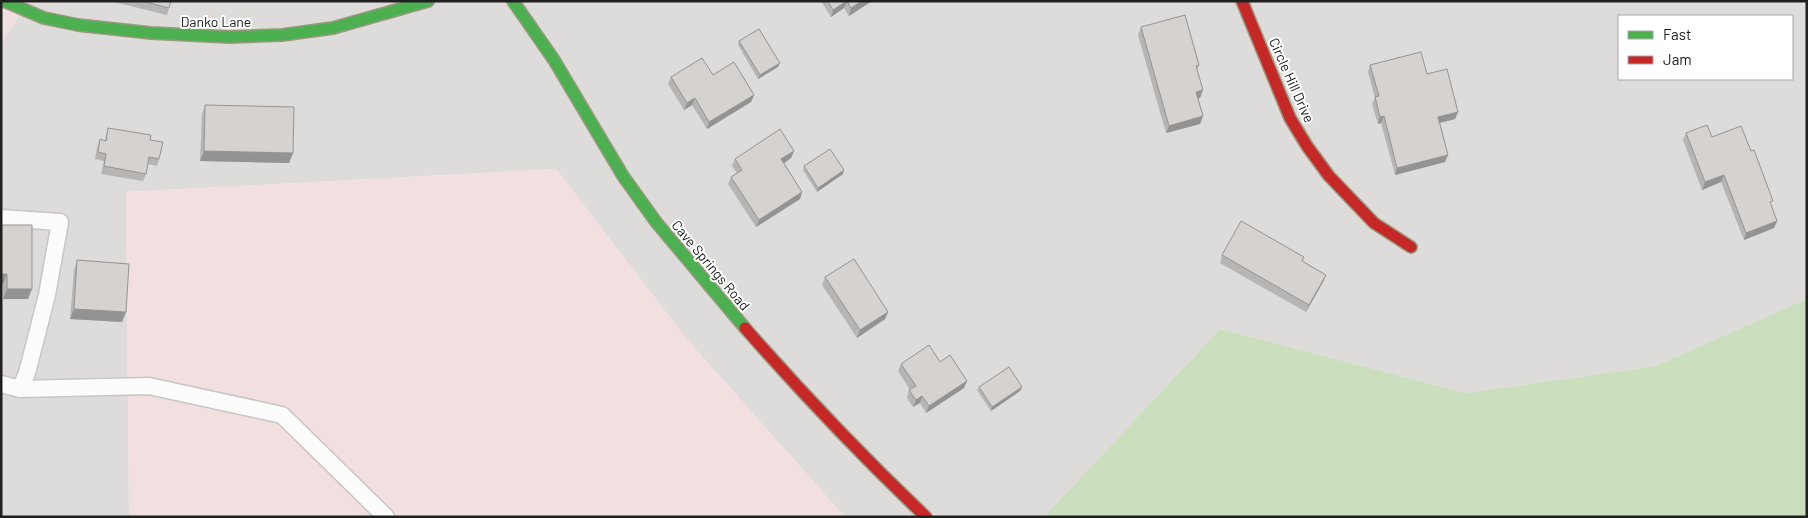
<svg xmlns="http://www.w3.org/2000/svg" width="1808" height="518" viewBox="0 0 1808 518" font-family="Barlow,sans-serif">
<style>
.residential{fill:#dedcda;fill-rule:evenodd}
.commercial{fill:#f1e0df}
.forest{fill:#cbdebe}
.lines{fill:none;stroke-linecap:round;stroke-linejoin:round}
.lane-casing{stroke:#c7c6c5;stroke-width:19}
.fast-casing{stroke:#999a7f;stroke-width:14}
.jam-casing{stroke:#999a7f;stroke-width:14}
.lane{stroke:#fdfcfc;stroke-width:16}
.fast{stroke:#4caf50;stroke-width:11}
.jam{stroke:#c62828;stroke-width:11}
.wall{fill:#b7b5b3}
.shaded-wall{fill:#959392}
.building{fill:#d5d2d0;stroke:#959392}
.labels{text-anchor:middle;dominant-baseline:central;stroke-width:4;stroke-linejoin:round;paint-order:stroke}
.street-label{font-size:14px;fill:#202020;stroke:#fff}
</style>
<rect width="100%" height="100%" fill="#efece9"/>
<path class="residential" d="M 29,1 L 1807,1 L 1807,299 L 1656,366 L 1465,393 L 1220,329 L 1044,517 L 845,517 L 685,337 L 556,169 L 126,192 L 129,517 L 1,517 L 1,43 ZM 1619,16 L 1792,16 L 1792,79 L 1619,79 Z"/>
<path class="commercial" d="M 1,1 L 29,1 L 1,43 Z
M 556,169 L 685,337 L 845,517 L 129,517 L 126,192 Z"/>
<path class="forest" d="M 1807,299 L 1807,517 L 1044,517 L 1220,329 L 1465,393 L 1656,366 Z"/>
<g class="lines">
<g class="lane-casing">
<path id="lane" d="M 1,218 L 60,222 L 47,295 L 27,373 L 20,389
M 1,384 L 20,389 L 149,386 L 282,415 L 386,517"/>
</g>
<g class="fast-casing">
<path id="fast" d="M 4,1 L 44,18 L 78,25 L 151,33 L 229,37 L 282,35 L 333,28 L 428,1
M 513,1 L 554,60 L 623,176 L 656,222 L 745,328"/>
</g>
<g class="jam-casing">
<path id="jam" d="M 1242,1 L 1290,118 L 1307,146 L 1329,176 L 1374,223 L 1411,247
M 745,328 C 803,394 863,457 926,517"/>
</g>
<use href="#lane" class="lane"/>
<use href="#fast" class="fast"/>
<use href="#jam" class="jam"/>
</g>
<path class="wall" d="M 114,1 L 171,1 L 167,15 L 114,2 Z
M 821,1 L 872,1 L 849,16 L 844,8 L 831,17 Z
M 1141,27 L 1199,65 L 1197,71 L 1203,90 L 1200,98 L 1198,98 L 1203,116 L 1200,124 L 1166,133 L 1138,35 Z
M 739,41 L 778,67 L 758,79 L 738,45 Z
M 1370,65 L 1427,74 L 1458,112 L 1455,119 L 1440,123 L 1448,155 L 1445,162 L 1395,175 L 1381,123 L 1378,124 L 1372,104 L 1375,98 L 1368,72 Z
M 713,75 L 754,95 L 751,102 L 707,129 L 692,105 L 684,110 L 668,84 L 671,77 Z
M 205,105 L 293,153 L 289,163 L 200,161 L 202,114 Z
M 108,128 L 150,140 L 159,159 L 157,166 L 147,164 L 146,174 L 143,181 L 101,174 L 104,161 L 95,159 L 97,147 L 100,139 L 105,140 Z
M 1686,133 L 1712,137 L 1771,206 L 1777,221 L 1774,228 L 1744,240 L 1721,182 L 1702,190 L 1683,140 Z
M 794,151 L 791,158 L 784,163 L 802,192 L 800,199 L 756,227 L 728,184 L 731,177 L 737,173 L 732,166 L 735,159 Z
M 804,166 L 843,174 L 817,192 L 803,170 Z
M 1,225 L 28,299 L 3,299 L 3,284 L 1,284 Z
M 1222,255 L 1304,257 L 1302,261 L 1326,275 L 1323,282 L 1306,312 L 1220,263 Z
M 77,260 L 122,322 L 70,319 L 74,270 Z
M 825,277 L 888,312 L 885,319 L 857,338 L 822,285 Z
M 940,362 L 964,388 L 926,413 L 920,403 L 913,407 L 907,398 L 909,390 L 910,390 L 898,371 L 901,364 Z
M 979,387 L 1022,387 L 1020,391 L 991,411 L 977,390 Z"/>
<path class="shaded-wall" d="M 847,1 L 844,8 L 831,17 L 833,10 Z
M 862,1 L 872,1 L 849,16 L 851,8 Z
M 780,63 L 778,67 L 758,79 L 760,75 Z
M 1203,90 L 1200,98 L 1193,100 L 1196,92 Z
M 754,95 L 751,102 L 707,129 L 709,122 Z
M 695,98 L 692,105 L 684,110 L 687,103 Z
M 1458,112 L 1455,119 L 1435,124 L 1438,117 Z
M 1203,116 L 1200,124 L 1166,133 L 1169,126 Z
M 1384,116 L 1381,123 L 1378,124 L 1380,117 Z
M 204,151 L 293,153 L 289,163 L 200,161 Z
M 794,151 L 791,158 L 779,167 L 781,159 Z
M 1448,155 L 1445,162 L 1395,175 L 1397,168 Z
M 844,170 L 843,174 L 817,192 L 818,188 Z
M 1724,175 L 1721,182 L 1702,190 L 1705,182 Z
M 802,192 L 800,199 L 756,227 L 759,220 Z
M 1777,221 L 1774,228 L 1744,240 L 1746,233 Z
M 1,274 L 7,274 L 3,284 L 1,284 Z
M 1326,275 L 1323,282 L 1306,312 L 1309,305 Z
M 7,289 L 32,289 L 28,299 L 3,299 Z
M 74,309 L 126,312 L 122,322 L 70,319 Z
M 888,312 L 885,319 L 857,338 L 860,330 Z
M 967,381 L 964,388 L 926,413 L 929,406 Z
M 1022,387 L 1020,391 L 991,411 L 992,407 Z
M 922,396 L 920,403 L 913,407 L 916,400 Z"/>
<path class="building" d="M 142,1 L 171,1 L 169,8 Z
M 828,1 L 847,1 L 833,10 Z
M 847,1 L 862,1 L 851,8 Z
M 1185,15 L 1199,65 L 1196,66 L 1203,90 L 1196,92 L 1203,116 L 1169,126 L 1141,27 Z
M 759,29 L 780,63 L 760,75 L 739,41 Z
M 1421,52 L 1427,74 L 1447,69 L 1458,112 L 1438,117 L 1448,155 L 1397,168 L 1384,116 L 1380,117 L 1375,97 L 1379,96 L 1370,65 Z
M 702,58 L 713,75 L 734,62 L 754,95 L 709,122 L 695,98 L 687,103 L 671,77 Z
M 205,105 L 294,107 L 293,153 L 204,151 Z
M 1707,125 L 1712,137 L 1741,126 L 1751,151 L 1754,150 L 1773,201 L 1770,202 L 1777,221 L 1746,233 L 1724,175 L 1705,182 L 1686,133 Z
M 108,128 L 151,135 L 150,140 L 163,142 L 159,159 L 149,157 L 146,174 L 104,166 L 106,154 L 98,152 L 100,139 L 106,141 Z
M 780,129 L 794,151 L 781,159 L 802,192 L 759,220 L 731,177 L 742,170 L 735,159 Z
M 830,149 L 844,170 L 818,188 L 804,166 Z
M 1241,221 L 1304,257 L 1302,261 L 1326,275 L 1309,305 L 1222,255 Z
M 1,225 L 32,225 L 32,289 L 7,289 L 7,274 L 1,274 Z
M 854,259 L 888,312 L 860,330 L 825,277 Z
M 77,260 L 129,264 L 126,312 L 74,309 Z
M 929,345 L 940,362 L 950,355 L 967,381 L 929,406 L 922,396 L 916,400 L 909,390 L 916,386 L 901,364 Z
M 1009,367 L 1022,387 L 992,407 L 979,387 Z"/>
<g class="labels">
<g class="street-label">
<text x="216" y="21">Danko Lane</text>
<text transform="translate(1292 80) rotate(66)">Circle Hill Drive</text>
<text transform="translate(711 265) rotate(50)">Cave Springs Road</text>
</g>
</g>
<rect width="1808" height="518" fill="none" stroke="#202020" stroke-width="5"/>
<rect x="1618" y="15" width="175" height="65" fill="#ffffff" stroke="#a6a6a6"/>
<rect x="1628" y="31" width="25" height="8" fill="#4caf50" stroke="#a6a6a6"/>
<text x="1663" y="40" font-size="15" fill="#202020">Fast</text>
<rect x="1628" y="56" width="25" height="8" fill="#c62828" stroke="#a6a6a6"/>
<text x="1663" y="65" font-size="15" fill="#202020">Jam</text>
</svg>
